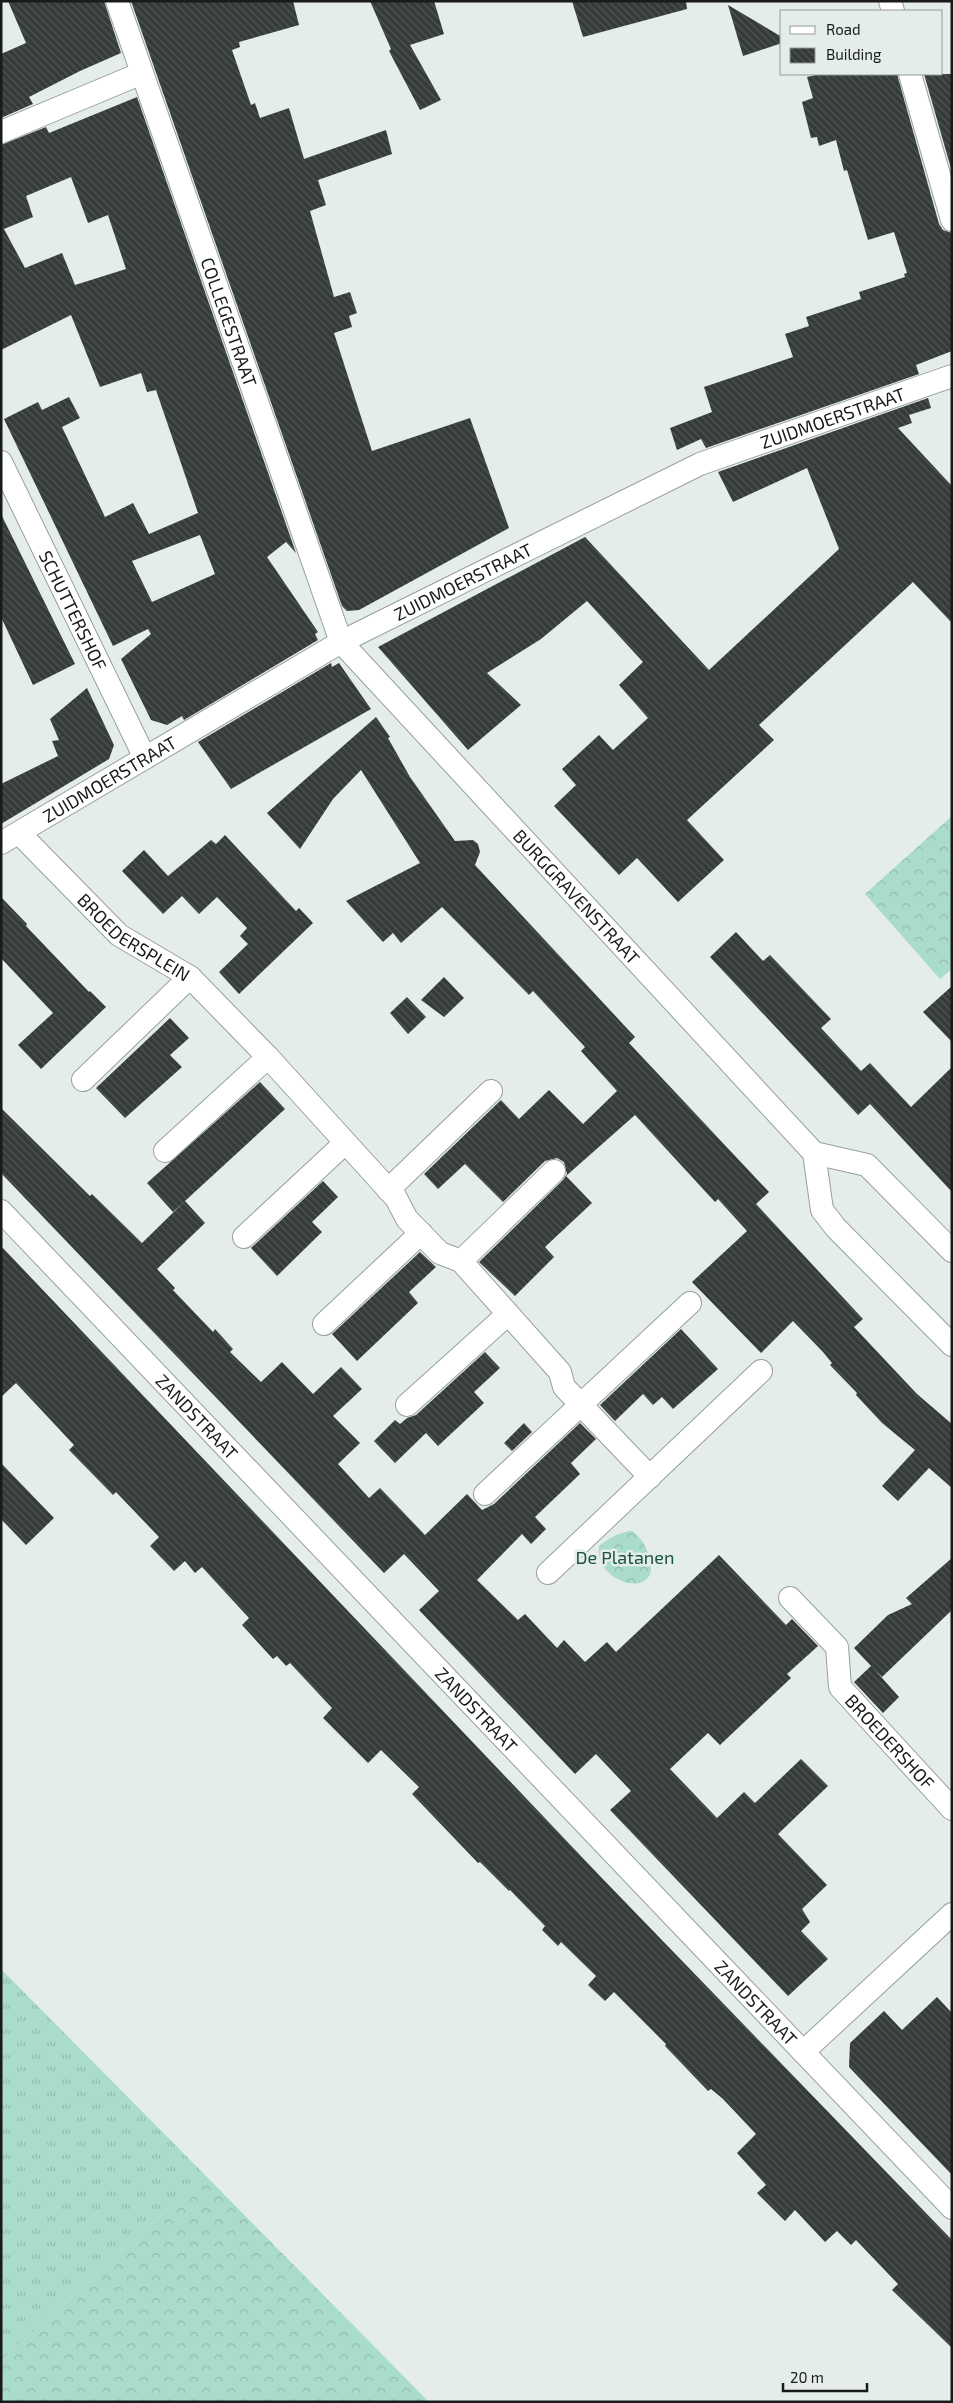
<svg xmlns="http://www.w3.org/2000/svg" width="953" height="2403" viewBox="0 0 953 2403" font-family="'Exo 2',sans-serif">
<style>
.grass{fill:url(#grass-tufts)}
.forest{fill:url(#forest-crowns)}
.building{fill:url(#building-back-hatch);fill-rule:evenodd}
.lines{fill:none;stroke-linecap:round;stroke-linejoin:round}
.minor-casing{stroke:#97a09d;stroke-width:24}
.minor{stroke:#fff;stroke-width:22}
.labels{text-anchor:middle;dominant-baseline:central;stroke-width:5;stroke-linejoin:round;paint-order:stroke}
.street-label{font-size:18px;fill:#181b1a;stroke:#e5edea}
.park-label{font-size:18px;fill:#1c5144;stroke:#e5edea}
</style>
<defs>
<pattern id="grass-tufts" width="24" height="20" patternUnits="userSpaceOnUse" patternTransform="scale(1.25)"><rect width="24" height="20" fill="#aadccc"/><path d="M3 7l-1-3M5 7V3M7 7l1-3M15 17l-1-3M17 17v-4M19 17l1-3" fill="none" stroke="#92bcaf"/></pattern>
<pattern id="forest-crowns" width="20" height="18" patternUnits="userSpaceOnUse" patternTransform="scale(1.25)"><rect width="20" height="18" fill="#aadccc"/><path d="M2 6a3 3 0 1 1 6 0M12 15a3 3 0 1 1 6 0" fill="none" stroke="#92bcaf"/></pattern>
<pattern id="building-back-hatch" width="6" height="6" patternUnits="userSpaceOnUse" patternTransform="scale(1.25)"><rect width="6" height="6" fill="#343b39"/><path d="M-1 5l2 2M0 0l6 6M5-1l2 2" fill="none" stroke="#4f5553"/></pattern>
</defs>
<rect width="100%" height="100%" fill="#e5edea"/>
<path class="grass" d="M 1,1969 L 205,2175 L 1,2361 Z"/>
<path class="forest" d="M 952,816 L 952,969 L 940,979 L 865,894 Z
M 632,1531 C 641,1537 646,1546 649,1556 C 664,1601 594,1586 599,1546 C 609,1538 619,1532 632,1531 Z
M 205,2175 L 429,2402 L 1,2402 L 1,2361 Z"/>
<path class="building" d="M 8,1 L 104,1 L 121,53 L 80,71 L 29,97 L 33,104 L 1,118 L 1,54 L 26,43 Z
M 131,1 L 293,1 L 299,25 L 239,42 L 240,47 L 232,50 L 251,105 L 255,103 L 260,118 L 289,108 L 304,159 L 386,130 L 392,154 L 318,180 L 326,205 L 310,211 L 334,297 L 350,292 L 357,313 L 349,316 L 352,327 L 334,333 L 372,451 L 470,418 L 509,528 L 359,610 L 347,611 L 342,606 Z
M 370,1 L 434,1 L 444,34 L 410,45 L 441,100 L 420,110 L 389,51 L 391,49 Z
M 572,1 L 686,1 L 687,9 L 583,37 Z
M 728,5 L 782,37 L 782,43 L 743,56 Z
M 820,74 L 897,74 L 939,224 L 943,230 L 952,233 L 952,351 L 916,365 L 919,374 L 706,448 L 701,439 L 677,450 L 670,428 L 712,412 L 704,387 L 793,357 L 785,334 L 809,326 L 806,317 L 861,299 L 859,292 L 905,277 L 904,274 L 907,273 L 894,232 L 868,240 L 847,170 L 844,171 L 836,140 L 819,146 L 817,137 L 811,138 L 802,102 L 813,98 L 807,77 Z
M 924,74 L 952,74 L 952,172 Z
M 137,97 L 296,553 L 286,542 L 267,557 L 318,632 L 315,634 L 318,640 L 184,720 L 182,716 L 167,725 L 151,720 L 121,659 L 151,634 L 148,629 L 113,646 L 4,419 L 38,402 L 42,410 L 69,397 L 80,418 L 62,427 L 105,517 L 133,503 L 149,534 L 198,513 L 156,390 L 147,392 L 141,373 L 100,387 L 71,315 L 1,350 L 1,145 L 46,127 L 49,133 ZM 71,177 L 88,223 L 108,215 L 126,269 L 75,285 L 62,253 L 25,268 L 4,229 L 33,217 L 26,196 ZM 200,535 L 215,574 L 152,602 L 132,561 Z
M 928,398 L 931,408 L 909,415 L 912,423 L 898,428 L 952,486 L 952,623 L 913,582 L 759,725 L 774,740 L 687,820 L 724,860 L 678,902 L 637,858 L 619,875 L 554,806 L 576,785 L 562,769 L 599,735 L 613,750 L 648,718 L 619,685 L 643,662 L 587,601 L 541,639 L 487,673 L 521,705 L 468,750 L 378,647 L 585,537 L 709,670 L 839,549 L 807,468 L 733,502 L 718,472 Z
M 1,514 L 75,664 L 33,685 L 1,617 Z
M 331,663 L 332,667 L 339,663 L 371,709 L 231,789 L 198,742 Z
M 87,688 L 114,745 L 109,759 L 1,824 L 1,784 L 58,756 L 52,741 L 59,740 L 50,719 Z
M 376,717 L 390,737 L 388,738 L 410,777 L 455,841 L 473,840 L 478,844 L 480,852 L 475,865 L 635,1037 L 629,1043 L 769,1192 L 756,1204 L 863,1319 L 854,1327 L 917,1394 L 952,1424 L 952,1488 L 929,1468 L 898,1501 L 882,1486 L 915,1450 L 882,1423 L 856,1395 L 857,1393 L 830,1365 L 832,1363 L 823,1352 L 793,1321 L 761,1353 L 692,1282 L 747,1231 L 718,1199 L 715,1202 L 635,1115 L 566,1176 L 592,1203 L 545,1247 L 554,1257 L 515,1296 L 479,1262 L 563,1180 L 567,1174 L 564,1162 L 557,1158 L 545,1161 L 503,1202 L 465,1164 L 438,1189 L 424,1174 L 501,1100 L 519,1119 L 549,1090 L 583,1124 L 617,1091 L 581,1051 L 585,1047 L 533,991 L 529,995 L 442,907 L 401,943 L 393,933 L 383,942 L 346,901 L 420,863 L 361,770 L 333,799 L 300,849 L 267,813 Z
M 225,835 L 296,911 L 299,908 L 313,923 L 239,994 L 219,972 L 248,944 L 240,936 L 247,928 L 217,897 L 199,914 L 182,896 L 163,914 L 122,871 L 144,850 L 168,876 L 211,840 L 216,844 Z
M 1,897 L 27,924 L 26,926 L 89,992 L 90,991 L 106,1007 L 41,1069 L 18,1045 L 53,1013 L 1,958 Z
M 736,932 L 763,961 L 770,955 L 831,1019 L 821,1028 L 861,1071 L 870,1063 L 911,1107 L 952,1067 L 952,1192 L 870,1104 L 858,1115 L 710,957 Z
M 444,977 L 464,998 L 444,1017 L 421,1000 Z
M 952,986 L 952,1042 L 923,1012 Z
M 407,997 L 426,1017 L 408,1034 L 390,1013 Z
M 170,1018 L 189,1038 L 170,1055 L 182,1067 L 125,1118 L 96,1088 Z
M 260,1082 L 285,1109 L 173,1212 L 147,1183 Z
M 1,1108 L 90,1196 L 92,1194 L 142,1243 L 185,1201 L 205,1223 L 157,1269 L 175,1288 L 173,1290 L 213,1332 L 215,1329 L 233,1349 L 230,1352 L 261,1382 L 282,1362 L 313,1394 L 341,1367 L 362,1389 L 333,1416 L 360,1443 L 338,1464 L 369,1498 L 380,1488 L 425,1535 L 467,1494 L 482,1510 L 494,1504 L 580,1423 L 596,1439 L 571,1463 L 580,1474 L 535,1517 L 546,1529 L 531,1544 L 522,1534 L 477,1580 L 518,1620 L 525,1614 L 557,1648 L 564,1640 L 585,1662 L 607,1642 L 616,1652 L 719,1555 L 786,1625 L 792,1619 L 818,1646 L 787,1674 L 791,1678 L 720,1745 L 708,1733 L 670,1769 L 717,1818 L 744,1792 L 755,1803 L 801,1759 L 828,1786 L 778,1834 L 827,1885 L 802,1909 L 810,1922 L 801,1931 L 828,1959 L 788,1996 L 610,1810 L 631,1791 L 596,1754 L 575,1774 L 419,1610 L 439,1591 L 404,1554 L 384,1573 L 1,1173 Z
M 323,1181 L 338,1197 L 312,1222 L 322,1232 L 277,1276 L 251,1248 Z
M 1,1246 L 598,1874 L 952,2240 L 952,2348 L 892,2290 L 898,2284 L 856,2240 L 851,2245 L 837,2231 L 825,2242 L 795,2210 L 785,2221 L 757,2193 L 766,2185 L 737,2153 L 756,2134 L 723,2099 L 711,2089 L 708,2091 L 665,2046 L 666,2044 L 614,1992 L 605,2001 L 588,1985 L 596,1976 L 561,1942 L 558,1946 L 542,1930 L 545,1926 L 510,1890 L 509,1891 L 480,1862 L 478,1863 L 412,1794 L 419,1787 L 381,1750 L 368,1763 L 323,1718 L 332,1708 L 290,1663 L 286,1666 L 277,1656 L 273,1659 L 242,1625 L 249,1618 L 202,1567 L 195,1573 L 185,1561 L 174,1571 L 150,1546 L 159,1537 L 116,1492 L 113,1495 L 69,1450 L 74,1445 L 16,1383 L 1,1397 Z
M 420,1252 L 436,1267 L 409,1292 L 418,1303 L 357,1361 L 332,1334 Z
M 681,1329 L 718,1369 L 673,1409 L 662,1397 L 653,1405 L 643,1394 L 615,1421 L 600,1405 Z
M 485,1352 L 500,1368 L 474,1392 L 484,1403 L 438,1446 L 426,1433 L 395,1463 L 374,1441 L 395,1420 L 400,1424 L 407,1418 L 416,1415 Z
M 524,1423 L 532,1432 L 512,1451 L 504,1443 Z
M 1,1463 L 54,1518 L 26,1545 L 1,1519 Z
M 952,1558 L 952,1610 L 882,1677 L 875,1670 L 899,1697 L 883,1713 L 854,1682 L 871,1666 L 854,1648 L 888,1615 L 912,1604 L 906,1598 Z
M 937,1997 L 952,2013 L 952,2175 L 849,2067 L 850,2043 L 884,2011 L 902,2030 Z"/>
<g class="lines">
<g class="minor-casing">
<g id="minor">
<path id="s1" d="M 117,1 L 341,642 L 814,1153 L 867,1165 L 952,1251"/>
<path d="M 890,1 L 893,11"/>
<path d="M 910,74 L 952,220"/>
<path d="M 1,132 L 142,73"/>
<path id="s2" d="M 1,462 L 145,758"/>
<path id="s3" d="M 19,833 L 119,935 L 190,977 L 83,1080"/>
<path id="s4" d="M 1,843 L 341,642 L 700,464 L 952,376"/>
<path d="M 190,977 L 268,1057 L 396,1198 L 407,1219 L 440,1253 L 461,1261 L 560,1372 L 564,1387 L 650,1477"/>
<path d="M 165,1151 L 268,1057"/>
<path d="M 814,1153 L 822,1210 L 836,1228 L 952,1345"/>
<path d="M 388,1190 L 491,1091"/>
<path id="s5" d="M 1,1211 L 952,2208"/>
<path d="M 244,1237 L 345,1143"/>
<path d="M 461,1261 L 554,1171"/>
<path d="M 324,1324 L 421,1233"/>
<path d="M 407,1405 L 508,1314"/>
<path d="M 485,1494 L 690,1303"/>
<path d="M 548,1573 L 761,1371"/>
<path id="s6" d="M 790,1598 L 837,1647 L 840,1687 L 952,1809"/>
<path d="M 803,2052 L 952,1914"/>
</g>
</g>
<use href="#minor" class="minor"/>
</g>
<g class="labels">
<g class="street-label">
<text stroke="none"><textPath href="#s1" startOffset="340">COLLEGESTRAAT</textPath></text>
<text stroke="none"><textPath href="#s4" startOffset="936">ZUIDMOERSTRAAT</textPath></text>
<text stroke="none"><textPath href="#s4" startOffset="531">ZUIDMOERSTRAAT</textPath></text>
<text stroke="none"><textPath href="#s2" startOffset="165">SCHUTTERSHOF</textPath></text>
<text stroke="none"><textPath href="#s4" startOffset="126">ZUIDMOERSTRAAT</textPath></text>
<text stroke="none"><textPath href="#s1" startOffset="1026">BURGGRAVENSTRAAT</textPath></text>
<text stroke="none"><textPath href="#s3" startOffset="156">BROEDERSPLEIN</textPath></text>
<text stroke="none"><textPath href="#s5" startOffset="284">ZANDSTRAAT</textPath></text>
<text stroke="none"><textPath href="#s5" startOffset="689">ZANDSTRAAT</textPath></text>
<text stroke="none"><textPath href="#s6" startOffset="182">BROEDERSHOF</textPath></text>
<text stroke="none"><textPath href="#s5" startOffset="1094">ZANDSTRAAT</textPath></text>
</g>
<g class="park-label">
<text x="625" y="1557">De Platanen</text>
</g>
</g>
<rect width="953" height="2403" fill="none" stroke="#181b1a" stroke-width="5"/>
<rect x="780" y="10" width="162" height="65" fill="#e5edea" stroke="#939997"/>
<rect x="790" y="26" width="25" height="8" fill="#ffffff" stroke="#939997"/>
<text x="826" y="35" font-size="15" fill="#181b1a">Road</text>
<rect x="790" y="48" width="25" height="15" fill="url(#building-back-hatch)" stroke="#939997"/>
<text x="826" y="60" font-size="15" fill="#181b1a">Building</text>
<path d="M783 2383v8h84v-8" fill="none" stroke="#181b1a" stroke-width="2.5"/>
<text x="790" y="2383" font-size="15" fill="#181b1a" stroke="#e5edea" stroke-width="4" paint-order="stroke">20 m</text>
</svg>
